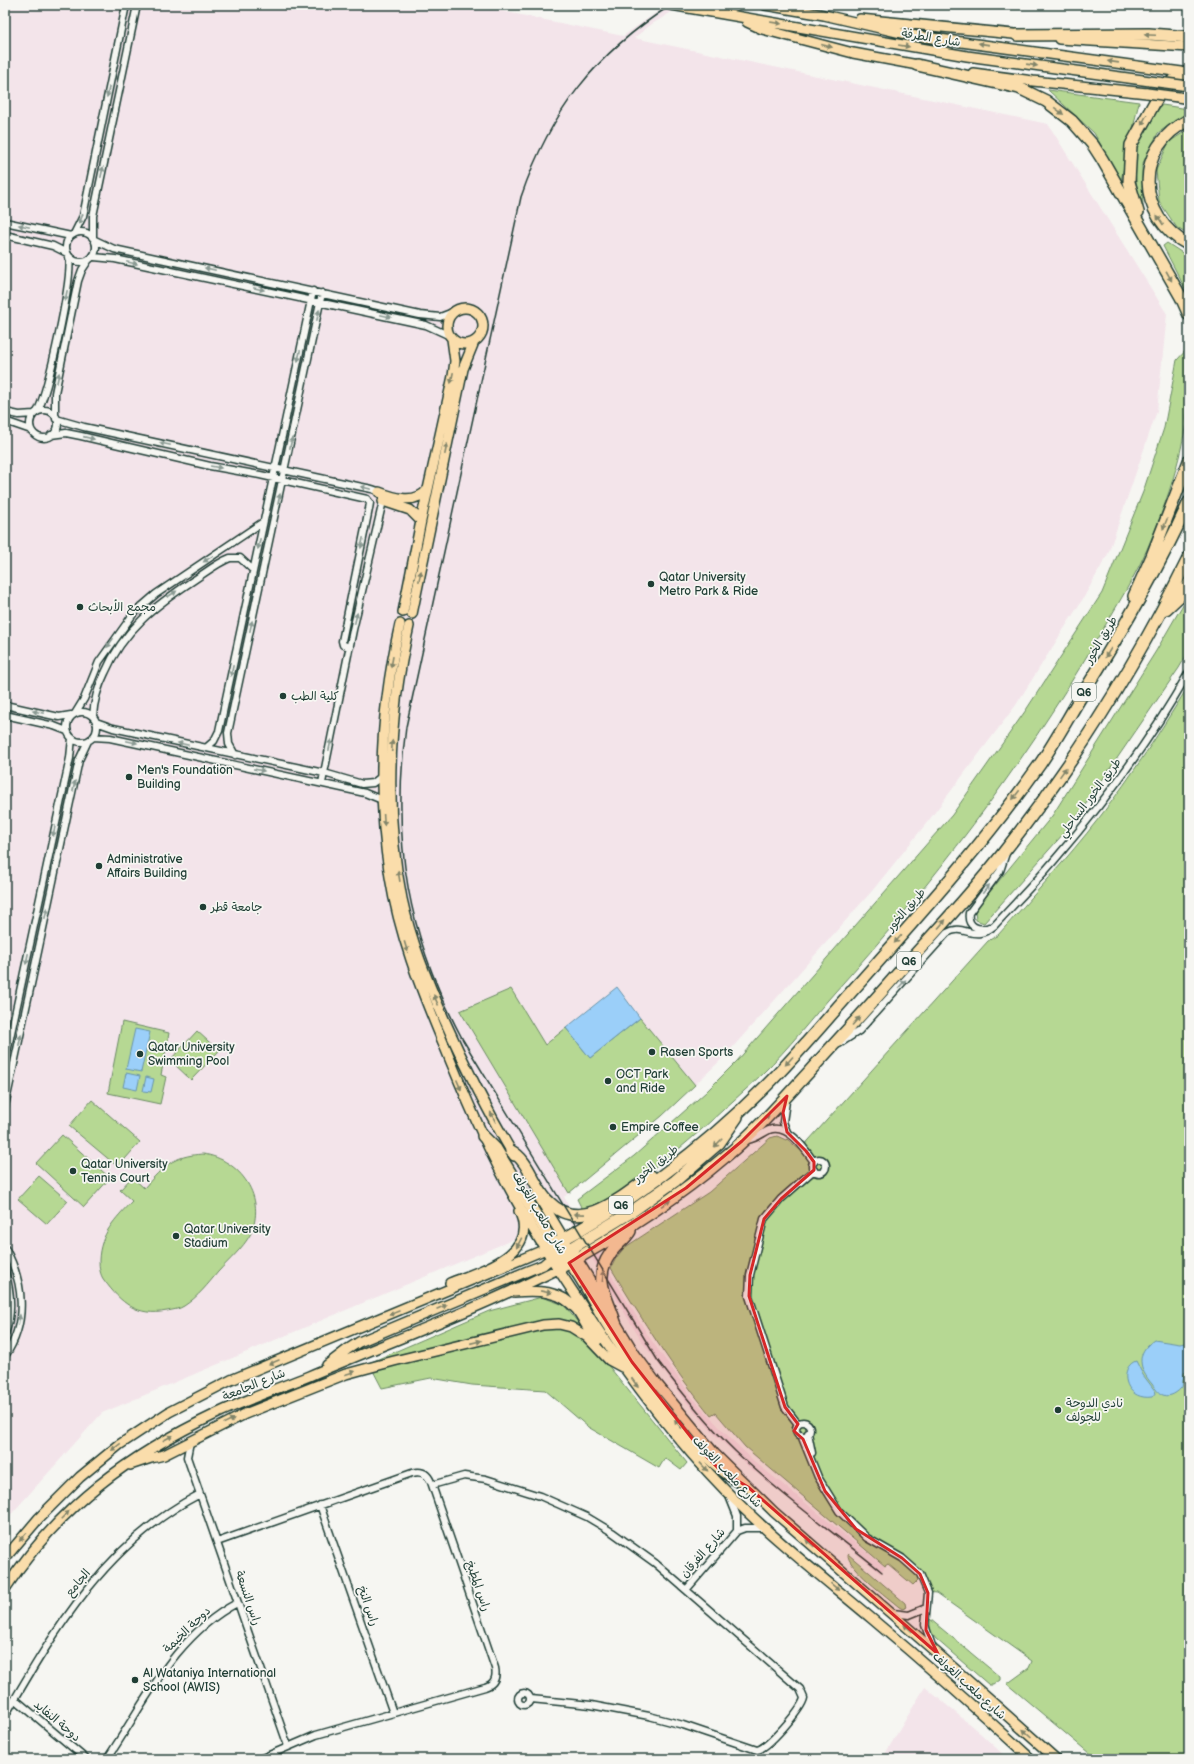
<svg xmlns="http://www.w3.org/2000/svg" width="1194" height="1764" viewBox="0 0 1194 1764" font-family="'Balsamiq Sans','Playpen Sans Arabic',sans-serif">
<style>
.built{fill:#f3e4ea}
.green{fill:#b6d893;stroke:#6a8a64}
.water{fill:#9bcff9;stroke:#6995aa}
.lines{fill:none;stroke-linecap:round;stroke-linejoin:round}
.street-casing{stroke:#1f3d34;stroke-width:9}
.primary-casing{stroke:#1f3d34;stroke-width:12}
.highway-casing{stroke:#1f3d34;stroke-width:14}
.street{stroke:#f6f6f2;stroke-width:6}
.primary{stroke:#faddab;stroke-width:9}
.highway{stroke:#faddab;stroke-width:11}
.rail{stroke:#1f3d34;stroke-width:1.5}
.primary-bridge-casing{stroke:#1f3d34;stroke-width:12;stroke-linecap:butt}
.primary-bridge{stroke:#faddab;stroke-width:9}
.oneway{fill:#82856a}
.oneway2{fill:#8a9a93}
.marked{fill:#d62828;fill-opacity:0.2;stroke:#d62828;stroke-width:3;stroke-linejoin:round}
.poi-dot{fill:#1f3d34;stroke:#f6f6f2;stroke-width:1.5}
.labels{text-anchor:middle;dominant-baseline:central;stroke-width:3.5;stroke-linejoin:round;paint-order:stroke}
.shield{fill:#f6f6f2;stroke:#60746d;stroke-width:1}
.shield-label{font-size:11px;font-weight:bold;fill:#1f3d34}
.street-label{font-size:12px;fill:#1f3d34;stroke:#f6f6f2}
.poi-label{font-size:12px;fill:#1f3d34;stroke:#f6f6f2;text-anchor:start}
</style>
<rect width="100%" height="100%" fill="#f6f6f2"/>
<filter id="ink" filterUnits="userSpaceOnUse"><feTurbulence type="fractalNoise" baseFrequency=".025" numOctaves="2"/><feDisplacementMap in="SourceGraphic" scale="8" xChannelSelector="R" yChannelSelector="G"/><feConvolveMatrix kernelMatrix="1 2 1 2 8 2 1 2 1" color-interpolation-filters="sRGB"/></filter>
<g filter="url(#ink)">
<path class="built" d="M 5,5 L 473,5 L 623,36 L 667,5 L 683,5 L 652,24 L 634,38 L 1048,124 L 1167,314 L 1157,411 L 1108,554 L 1084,597 L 1016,705 L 929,820 L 872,891 L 723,1058 L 662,1116 L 564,1197 L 649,1337 L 693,1398 L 724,1432 L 755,1462 L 885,1567 L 880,1573 L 750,1468 L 718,1438 L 687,1403 L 642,1342 L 558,1202 L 518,1235 L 519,1237 L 102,1413 L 5,1521 Z
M 925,1687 L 980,1733 L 1008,1759 L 882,1759 Z"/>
<path class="green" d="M 1048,90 L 1139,102 L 1121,180 L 1094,133 Z
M 1162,105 L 1189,109 L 1189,111 L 1158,133 L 1142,165 L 1143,212 C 1135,184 1130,157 1143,130 C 1148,121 1156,113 1162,105 Z
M 1189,129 L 1189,235 L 1177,228 L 1159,201 L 1156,170 L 1169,142 Z
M 1167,243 L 1184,254 L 1189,255 L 1189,296 L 1163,246 Z
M 1189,347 L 1188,356 C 1194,417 1176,478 1153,535 C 1138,573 1115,609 1094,644 C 1020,770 932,884 835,992 C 811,1019 789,1048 763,1073 C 746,1090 728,1105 711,1121 C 672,1156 631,1190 583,1211 L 577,1199 L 634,1156 L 706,1092 L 737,1061 L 952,815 L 1026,710 L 1102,593 L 1143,492 L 1164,428 L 1177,360 Z
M 1189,594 L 1189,651 L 1179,668 L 1072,824 L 984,923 L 976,920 L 975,910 L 1052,816 L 1156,651 Z
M 1189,685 L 1189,1759 L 1096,1759 L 1007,1684 L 1029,1668 L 1032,1661 L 936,1593 L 925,1592 L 919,1579 L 913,1585 L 888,1564 L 885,1566 L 745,1447 L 716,1413 L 711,1416 C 673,1369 642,1320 611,1268 L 616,1258 L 624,1248 L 709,1192 L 770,1138 L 777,1136 L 786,1140 L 787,1139 L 800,1150 L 988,941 L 998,935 C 1032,897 1067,859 1099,818 C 1132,776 1161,730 1189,685 Z
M 511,989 L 545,1045 L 566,1028 L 590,1058 L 640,1018 L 695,1085 L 662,1116 L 569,1193 L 460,1011 Z
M 122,1022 L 169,1033 L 161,1075 L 166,1077 L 160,1104 L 108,1093 Z
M 197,1031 L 219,1051 L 191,1080 L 170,1060 Z
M 92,1100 L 140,1142 L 118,1167 L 69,1126 Z
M 62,1135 L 110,1178 L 84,1207 L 36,1163 Z
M 203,1154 C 240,1159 268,1198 250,1235 C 243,1248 229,1260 218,1272 C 208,1284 198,1297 184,1306 C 180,1309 172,1310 167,1311 C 137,1317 121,1303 104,1280 C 100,1275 99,1267 99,1260 C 100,1234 115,1219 132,1201 L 120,1190 L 132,1177 L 144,1188 C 164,1166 172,1156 203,1154 Z
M 39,1176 L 68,1201 L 47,1224 L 18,1199 Z
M 542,1297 L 564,1305 L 580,1325 L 607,1364 L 687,1463 L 681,1470 L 665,1458 L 659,1468 L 588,1427 L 545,1390 L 472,1385 L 431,1378 L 382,1388 L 369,1363 L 489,1311 Z
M 848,1554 L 905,1603 L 906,1608 L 903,1609 L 899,1607 C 889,1598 846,1567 848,1554 Z
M 930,1619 L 1000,1677 L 1000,1680 L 993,1685 L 989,1685 L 936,1639 L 930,1631 Z"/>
<path class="water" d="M 617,987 L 640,1018 L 590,1058 L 566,1028 Z
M 135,1029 L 150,1032 L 141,1072 L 126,1069 Z
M 126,1073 L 140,1076 L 137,1090 L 123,1087 Z
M 146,1077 L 154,1079 L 151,1092 L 143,1091 Z
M 1154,1340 L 1180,1344 L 1189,1342 L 1189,1367 L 1184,1373 L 1182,1387 C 1178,1392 1170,1398 1163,1395 C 1159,1394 1155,1388 1152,1384 C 1139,1369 1135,1353 1154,1340 Z
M 1136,1361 L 1143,1375 L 1156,1392 L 1152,1397 C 1124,1401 1118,1367 1136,1361 Z"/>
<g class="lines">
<g class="street-casing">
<path id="street" d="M 5,222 L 71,236
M66 247a15 15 0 1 1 30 0a15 15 0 1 1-30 0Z
M 74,234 L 83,216 L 126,5
M 5,235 L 53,246 L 67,253
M 93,238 L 93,216 L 137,5
M 95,240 L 114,249 L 420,315 L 440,317 L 453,312
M 94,257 L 115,259 L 426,325 L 450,336
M30 424a14 14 0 1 1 28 0a14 14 0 1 1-28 0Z
M 5,412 L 19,415 L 34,414
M 37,412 C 48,394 73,278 69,257
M 55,416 L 55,393 L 78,281 L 82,270 L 88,261
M 56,419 L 84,427 L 362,487 C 372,489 382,489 383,501 L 353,630 L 322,783
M 5,421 L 31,430
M 51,435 L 66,433 L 81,436 L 210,466 L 260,475 L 367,499 L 370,503 L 369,509 L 342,641 L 343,645 L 350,647
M 5,705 L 59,717 L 71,715
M67 727a15 15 0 1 1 30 0a15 15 0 1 1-30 0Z
M 76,712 L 84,699 L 99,662 L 134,613 L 156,594 L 263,522
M 5,715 L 54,726 L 67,731
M 93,716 C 94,700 98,687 105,673 C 123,630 156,605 194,580 C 205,573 217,563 230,558 L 240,558 L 253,570
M 96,722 L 113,728 L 324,773 L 362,784 L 373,783 L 382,776
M 93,737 L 110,738 L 365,793 L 382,800
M 206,748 L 214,741 L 219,731 L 313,291
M 235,755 L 229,744 L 228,733 L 322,293
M 990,927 C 978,931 967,927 969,913 L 1000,871 L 1006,853
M 839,1044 L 859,1031 L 947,933 C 965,922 972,944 994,926 C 1015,903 1037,881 1057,857 C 1106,800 1152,737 1189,672
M 5,1061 L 70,758 L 72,738
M 786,1101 L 783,1122 L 787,1132
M 5,1106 L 79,760 L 88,741
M 747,1140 C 756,1139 761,1134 769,1130 C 788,1123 805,1149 814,1162
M812 1166a7 7 0 1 1 14 0a7 7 0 1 1-14 0Z
M 5,1248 C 24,1282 28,1323 5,1356
M 5,1271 C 11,1292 13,1313 5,1334
M796 1429a7 7 0 1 1 14 0a7 7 0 1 1-14 0Z
M 798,1424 L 785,1407 L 749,1296 L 750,1275 L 764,1219 L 781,1199 L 814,1170
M 808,1433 L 812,1453
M 801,1435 L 818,1477 L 839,1511 L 867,1538 L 902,1558 L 920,1574 L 928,1593 L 925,1625 L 932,1646
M 190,1442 L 187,1457 L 288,1746
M 432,1485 L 464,1476 L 486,1479 L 540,1496 L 587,1517 L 612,1532 L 655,1563 L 800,1689 L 804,1698 C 802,1709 767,1749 757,1750 L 683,1725 L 649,1716 L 591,1705 L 531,1699
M 729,1496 L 737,1516 L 737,1531
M 320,1505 L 393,1713
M 217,1542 L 412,1473 C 423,1470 429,1475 432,1485 L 495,1668 C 497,1678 494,1684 485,1687 L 316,1735 L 260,1759
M 686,1590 L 737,1531 L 745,1528 L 764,1528
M 893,1613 L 909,1615 L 926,1608
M518 1699a6 6 0 1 1 12 0a6 6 0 1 1-12 0Z
M 15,1699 L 86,1759
M 5,1716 C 55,1629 108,1541 200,1494
M 107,1759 C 145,1703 174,1636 237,1603"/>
</g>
<g class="primary-casing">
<path id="primary" d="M 671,5 L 967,56 L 1150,81
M 765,5 L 824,15 L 910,35 L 1189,73
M 860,19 L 1024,35
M 747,22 L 762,29 L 853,53 L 923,66
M 1059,39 L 1189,47
M 973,73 L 1033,81 L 1147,93
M 1178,97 L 1189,99
M447 326a18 18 0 1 1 36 0a18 18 0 1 1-36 0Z
M 379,492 C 394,498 416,505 428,489
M 383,501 L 410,510 L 421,521
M 403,612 L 421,521 L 453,376 L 455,361 L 452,339
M 412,614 L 463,369 L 474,342
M 400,624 C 381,707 376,793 390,877 C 399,934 420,987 442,1040 C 461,1087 480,1133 504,1178 C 528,1224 558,1269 587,1313 C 628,1376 673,1437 726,1491 C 771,1537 822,1577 871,1618 C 926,1664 979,1711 1031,1759
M 409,626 C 389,715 384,809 402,899 C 411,941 427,980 444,1019 C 465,1066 488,1112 514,1156
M 537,1194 L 567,1244
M 574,1254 L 635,1354 L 658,1385 L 715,1454 L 774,1512 L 938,1654 L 1056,1759
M 564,1258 C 577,1269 594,1304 603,1319 C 634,1369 688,1452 738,1482
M 450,1283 C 478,1271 541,1255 519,1211
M 514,1292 C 537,1290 561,1290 577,1310 C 584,1320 589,1332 597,1341
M 327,1365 L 348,1349 L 359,1342 L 530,1270 L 543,1265 L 556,1254
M 130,1465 L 151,1458 L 164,1455 L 245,1414 L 346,1374 L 394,1361 L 543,1325 L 559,1324 L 571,1327 L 587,1337 L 609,1360 L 622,1367
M 5,1558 L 39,1518 L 80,1477 L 119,1445 L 169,1412 L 231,1380 L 546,1249
M 5,1589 C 60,1505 129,1455 218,1413 C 248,1399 279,1388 309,1376 C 392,1341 477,1309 558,1269"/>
</g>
<g class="highway-casing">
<path id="highway" d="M 1017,35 L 1149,34 L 1189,37
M 917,65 L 1019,88 L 1046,101 L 1072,121 L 1093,145 L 1102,159 L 1181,297 L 1189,315
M 1189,120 C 1133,147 1136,217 1189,245
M 1138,212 L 1129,182 L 1131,145 L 1161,91 L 1172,81 L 1189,75
M 1134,596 L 1152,556 L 1189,461
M 1166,609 L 1182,594 L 1189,583
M 483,1136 L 496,1149 L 546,1232 L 559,1250
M 511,1151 C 523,1157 529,1171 535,1182 C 539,1189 543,1197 549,1202 C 581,1235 623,1196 651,1176
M 546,1249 C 628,1205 701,1151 767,1085 C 800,1052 830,1015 861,981 C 923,911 986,841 1040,764 C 1055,742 1068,718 1082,695 C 1121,633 1158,570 1189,502
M 558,1269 C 618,1236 675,1200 726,1156 C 756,1131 782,1101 808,1073 C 836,1042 865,1011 893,979 C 931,936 972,894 1007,848 C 1078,758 1139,659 1189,557
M 558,1269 L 562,1257 L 567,1251 L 631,1212 L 675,1181 L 719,1143 L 737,1117
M 616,1326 C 610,1300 591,1281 610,1254 C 615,1245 625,1240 630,1231"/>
</g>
<use href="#street" class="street"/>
<use href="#primary" class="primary"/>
<use href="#highway" class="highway"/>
<path class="rail" d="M 671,5 C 596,53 550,112 521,197 L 406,727 C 391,843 408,937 463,1040 L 658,1361 C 682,1393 707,1424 735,1451 C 781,1495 833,1532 882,1572"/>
<g class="primary-bridge-casing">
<path id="primary-bridge" d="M 1150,81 L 1189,86
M 1147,93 L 1178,97"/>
</g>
<use href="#primary-bridge" class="primary-bridge"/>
</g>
<defs><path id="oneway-solid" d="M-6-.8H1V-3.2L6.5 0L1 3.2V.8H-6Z"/></defs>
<g class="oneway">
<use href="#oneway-solid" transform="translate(776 23) rotate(9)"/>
<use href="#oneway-solid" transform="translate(1150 35) rotate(-178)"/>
<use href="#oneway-solid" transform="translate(984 44) rotate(-172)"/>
<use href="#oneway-solid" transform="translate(827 46) rotate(14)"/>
<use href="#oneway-solid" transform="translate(904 46) rotate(9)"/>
<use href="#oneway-solid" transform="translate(1113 62) rotate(-172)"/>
<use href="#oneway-solid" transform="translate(1032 65) rotate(8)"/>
<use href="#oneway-solid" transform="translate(1059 111) rotate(37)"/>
<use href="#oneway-solid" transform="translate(1144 120) rotate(118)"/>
<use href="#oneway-solid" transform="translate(1160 220) rotate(-124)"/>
<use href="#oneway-solid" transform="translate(1169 276) rotate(61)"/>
<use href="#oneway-solid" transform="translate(452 378) rotate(102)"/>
<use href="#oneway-solid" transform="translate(446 449) rotate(-78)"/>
<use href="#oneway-solid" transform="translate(1165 524) rotate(112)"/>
<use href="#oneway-solid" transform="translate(420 576) rotate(-78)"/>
<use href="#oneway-solid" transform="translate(1108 653) rotate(122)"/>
<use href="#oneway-solid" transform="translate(392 662) rotate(100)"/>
<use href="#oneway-solid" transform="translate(392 746) rotate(-87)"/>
<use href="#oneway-solid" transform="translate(1063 772) rotate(-55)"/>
<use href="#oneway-solid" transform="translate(1016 795) rotate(127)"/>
<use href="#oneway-solid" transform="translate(384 820) rotate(86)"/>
<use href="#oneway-solid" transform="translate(399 876) rotate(-99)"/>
<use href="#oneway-solid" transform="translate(942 924) rotate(-49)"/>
<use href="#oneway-solid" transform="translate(898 939) rotate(132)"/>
<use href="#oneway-solid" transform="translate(406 947) rotate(73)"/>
<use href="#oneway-solid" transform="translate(436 1000) rotate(-114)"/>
<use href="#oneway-solid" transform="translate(856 1021) rotate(-48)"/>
<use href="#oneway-solid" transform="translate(789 1061) rotate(132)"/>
<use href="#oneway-solid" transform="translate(459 1085) rotate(67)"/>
<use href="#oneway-solid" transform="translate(493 1117) rotate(-118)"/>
<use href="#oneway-solid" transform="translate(765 1119) rotate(-45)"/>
<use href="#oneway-solid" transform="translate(718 1143) rotate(134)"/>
<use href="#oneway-solid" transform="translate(666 1203) rotate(-35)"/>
<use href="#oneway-solid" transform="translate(579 1214) rotate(-179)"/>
<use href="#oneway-solid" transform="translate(519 1243) rotate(117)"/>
<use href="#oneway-solid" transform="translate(603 1276) rotate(-84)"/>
<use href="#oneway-solid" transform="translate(546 1292) rotate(11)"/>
<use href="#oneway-solid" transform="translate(442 1307) rotate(-23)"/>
<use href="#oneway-solid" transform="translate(394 1313) rotate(158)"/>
<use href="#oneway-solid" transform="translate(476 1342) rotate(-13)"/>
<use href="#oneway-solid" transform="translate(274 1362) rotate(157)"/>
<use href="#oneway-solid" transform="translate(350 1373) rotate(-18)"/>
<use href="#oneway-solid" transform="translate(635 1383) rotate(55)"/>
<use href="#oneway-solid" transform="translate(229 1421) rotate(-26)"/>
<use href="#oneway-solid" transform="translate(678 1424) rotate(-130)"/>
<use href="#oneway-solid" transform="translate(168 1438) rotate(-28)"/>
<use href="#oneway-solid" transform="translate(116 1447) rotate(142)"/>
<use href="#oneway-solid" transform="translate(704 1467) rotate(47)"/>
<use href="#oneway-solid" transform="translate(65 1515) rotate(-45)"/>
<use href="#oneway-solid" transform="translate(23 1537) rotate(131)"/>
<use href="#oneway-solid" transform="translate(810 1543) rotate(-139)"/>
<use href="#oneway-solid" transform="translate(835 1587) rotate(40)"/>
<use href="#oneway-solid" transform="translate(908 1628) rotate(-139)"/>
<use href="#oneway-solid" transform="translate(1027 1733) rotate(-138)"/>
</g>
<g class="oneway2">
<use href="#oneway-solid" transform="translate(108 92) rotate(102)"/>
<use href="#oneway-solid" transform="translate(102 172) rotate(-78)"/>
<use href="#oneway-solid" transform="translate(81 219) rotate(110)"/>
<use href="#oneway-solid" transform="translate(24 226) rotate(-168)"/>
<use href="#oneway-solid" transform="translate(132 263) rotate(12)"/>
<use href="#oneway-solid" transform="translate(210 269) rotate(-168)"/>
<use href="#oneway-solid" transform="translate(259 289) rotate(12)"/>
<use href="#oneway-solid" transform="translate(66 296) rotate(102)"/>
<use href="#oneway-solid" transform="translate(318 315) rotate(-78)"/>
<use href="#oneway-solid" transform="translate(386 316) rotate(12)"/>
<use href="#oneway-solid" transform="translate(299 356) rotate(102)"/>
<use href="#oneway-solid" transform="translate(58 378) rotate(-78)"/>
<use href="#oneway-solid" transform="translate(89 438) rotate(13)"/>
<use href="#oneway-solid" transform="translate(291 443) rotate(-78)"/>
<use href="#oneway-solid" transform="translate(165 444) rotate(-168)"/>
<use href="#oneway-solid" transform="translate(216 467) rotate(10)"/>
<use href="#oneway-solid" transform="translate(366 488) rotate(-167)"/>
<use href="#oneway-solid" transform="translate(279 499) rotate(-78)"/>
<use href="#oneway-solid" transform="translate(362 543) rotate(102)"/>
<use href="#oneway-solid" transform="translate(259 544) rotate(102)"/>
<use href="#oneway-solid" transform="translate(208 559) rotate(148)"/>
<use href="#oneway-solid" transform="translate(172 594) rotate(-33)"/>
<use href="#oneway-solid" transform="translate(356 618) rotate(-77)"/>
<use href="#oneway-solid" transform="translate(251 626) rotate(-78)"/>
<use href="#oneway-solid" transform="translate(110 643) rotate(125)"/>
<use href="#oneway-solid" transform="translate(232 671) rotate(102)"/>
<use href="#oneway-solid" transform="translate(38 712) rotate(-168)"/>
<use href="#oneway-solid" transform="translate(132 742) rotate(12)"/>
<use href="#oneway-solid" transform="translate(183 744) rotate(-168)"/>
<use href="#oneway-solid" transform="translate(330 745) rotate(-78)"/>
<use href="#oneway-solid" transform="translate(259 770) rotate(11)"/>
<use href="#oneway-solid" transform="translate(74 786) rotate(-78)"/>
<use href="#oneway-solid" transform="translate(54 831) rotate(102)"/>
<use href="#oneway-solid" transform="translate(986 889) rotate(-52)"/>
<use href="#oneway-solid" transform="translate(46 913) rotate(-78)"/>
<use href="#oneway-solid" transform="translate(27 959) rotate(102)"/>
<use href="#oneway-solid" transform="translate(902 984) rotate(-48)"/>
<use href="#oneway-solid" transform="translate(20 1040) rotate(-78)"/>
<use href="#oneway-solid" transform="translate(19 1320) rotate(-80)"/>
</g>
</g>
<path class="marked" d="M 787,1096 L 783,1113 L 787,1132 L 806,1151 L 814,1162 L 814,1170 L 781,1199 L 764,1219 L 750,1275 L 749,1296 L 785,1407 L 798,1424 L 794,1431 L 803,1439 L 825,1491 L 856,1529 L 902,1558 L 920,1574 L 928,1593 L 926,1630 L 938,1654 L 748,1487 L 720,1470 L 705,1455 L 632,1362 L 569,1263 L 686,1188 L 742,1141 Z"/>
<g class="poi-dot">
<circle cx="651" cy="584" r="4"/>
<circle cx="80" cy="607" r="4"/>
<circle cx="283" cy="696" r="4"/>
<circle cx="129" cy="777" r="4"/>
<circle cx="99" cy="866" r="4"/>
<circle cx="203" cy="907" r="4"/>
<circle cx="652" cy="1052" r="4"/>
<circle cx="140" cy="1054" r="4"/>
<circle cx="608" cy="1081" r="4"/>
<circle cx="613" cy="1127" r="4"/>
<circle cx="73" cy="1171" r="4"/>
<circle cx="176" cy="1236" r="4"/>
<circle cx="1058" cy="1410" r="4"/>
<circle cx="135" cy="1680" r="4"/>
</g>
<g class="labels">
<g class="shield">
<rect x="1072" y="683" width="24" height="18" rx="3"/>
<rect x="897" y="952" width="24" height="18" rx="3"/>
<rect x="609" y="1196" width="24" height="18" rx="3"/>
</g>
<g class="shield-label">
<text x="1084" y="692">Q6</text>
<text x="909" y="961">Q6</text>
<text x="621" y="1205">Q6</text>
</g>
<g class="street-label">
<text transform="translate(931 38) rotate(9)">شارع الطرفة</text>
<text transform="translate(1101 640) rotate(-59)">طريق الخور</text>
<text transform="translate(1090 798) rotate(-53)">طريق الخور الساحلي</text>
<text transform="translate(906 910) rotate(-49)">طريق الخور</text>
<text transform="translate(656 1164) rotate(-38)">طريق الخور</text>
<text transform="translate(539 1213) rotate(59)">شارع ملعب الغولف</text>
<text transform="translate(254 1385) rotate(-22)">شارع الجامعة</text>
<text transform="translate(727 1472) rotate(46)">شارع ملعب الغولف</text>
<text transform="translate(703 1553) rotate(-49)">شارع الفرقان</text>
<text transform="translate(78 1583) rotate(-50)">الجامع</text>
<text transform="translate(478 1586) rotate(71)">راس المطبخ</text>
<text transform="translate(248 1598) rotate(71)">راس النسعة</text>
<text transform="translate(368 1606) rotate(71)">راس النخ</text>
<text transform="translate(187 1630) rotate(-44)">دوحة الخيمة</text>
<text transform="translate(969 1686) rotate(42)">شارع ملعب الغولف</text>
<text transform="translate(57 1721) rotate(40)">دوحة النفايد</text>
</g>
<g class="poi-label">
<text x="659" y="577">Qatar University<tspan x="659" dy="14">Metro Park &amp; Ride</tspan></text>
<text x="88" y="607">مجمع الأبحاث</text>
<text x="291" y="696">كلية الطب</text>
<text x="137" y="770">Men's Foundation<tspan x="137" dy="14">Building</tspan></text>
<text x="107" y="859">Administrative<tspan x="107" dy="14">Affairs Building</tspan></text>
<text x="211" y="907">جامعة قطر</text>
<text x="148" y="1047">Qatar University<tspan x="148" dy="14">Swimming Pool</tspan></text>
<text x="660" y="1052">Rasen Sports</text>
<text x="616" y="1074">OCT Park<tspan x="616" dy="14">and Ride</tspan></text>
<text x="621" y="1127">Empire Coffee</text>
<text x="81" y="1164">Qatar University<tspan x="81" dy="14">Tennis Court</tspan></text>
<text x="184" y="1229">Qatar University<tspan x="184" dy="14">Stadium</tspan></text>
<text x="1066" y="1403">نادي الدوحة<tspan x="1066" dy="14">للجولف</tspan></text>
<text x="143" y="1673">Al Wataniya International<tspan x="143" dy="14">School (AWIS)</tspan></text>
</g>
</g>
<rect width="1194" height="1764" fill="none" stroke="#f6f6f2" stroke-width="20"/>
<rect x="10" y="10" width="1174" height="1744" fill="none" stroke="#1f3d34" stroke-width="1.5" filter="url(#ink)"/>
</svg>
